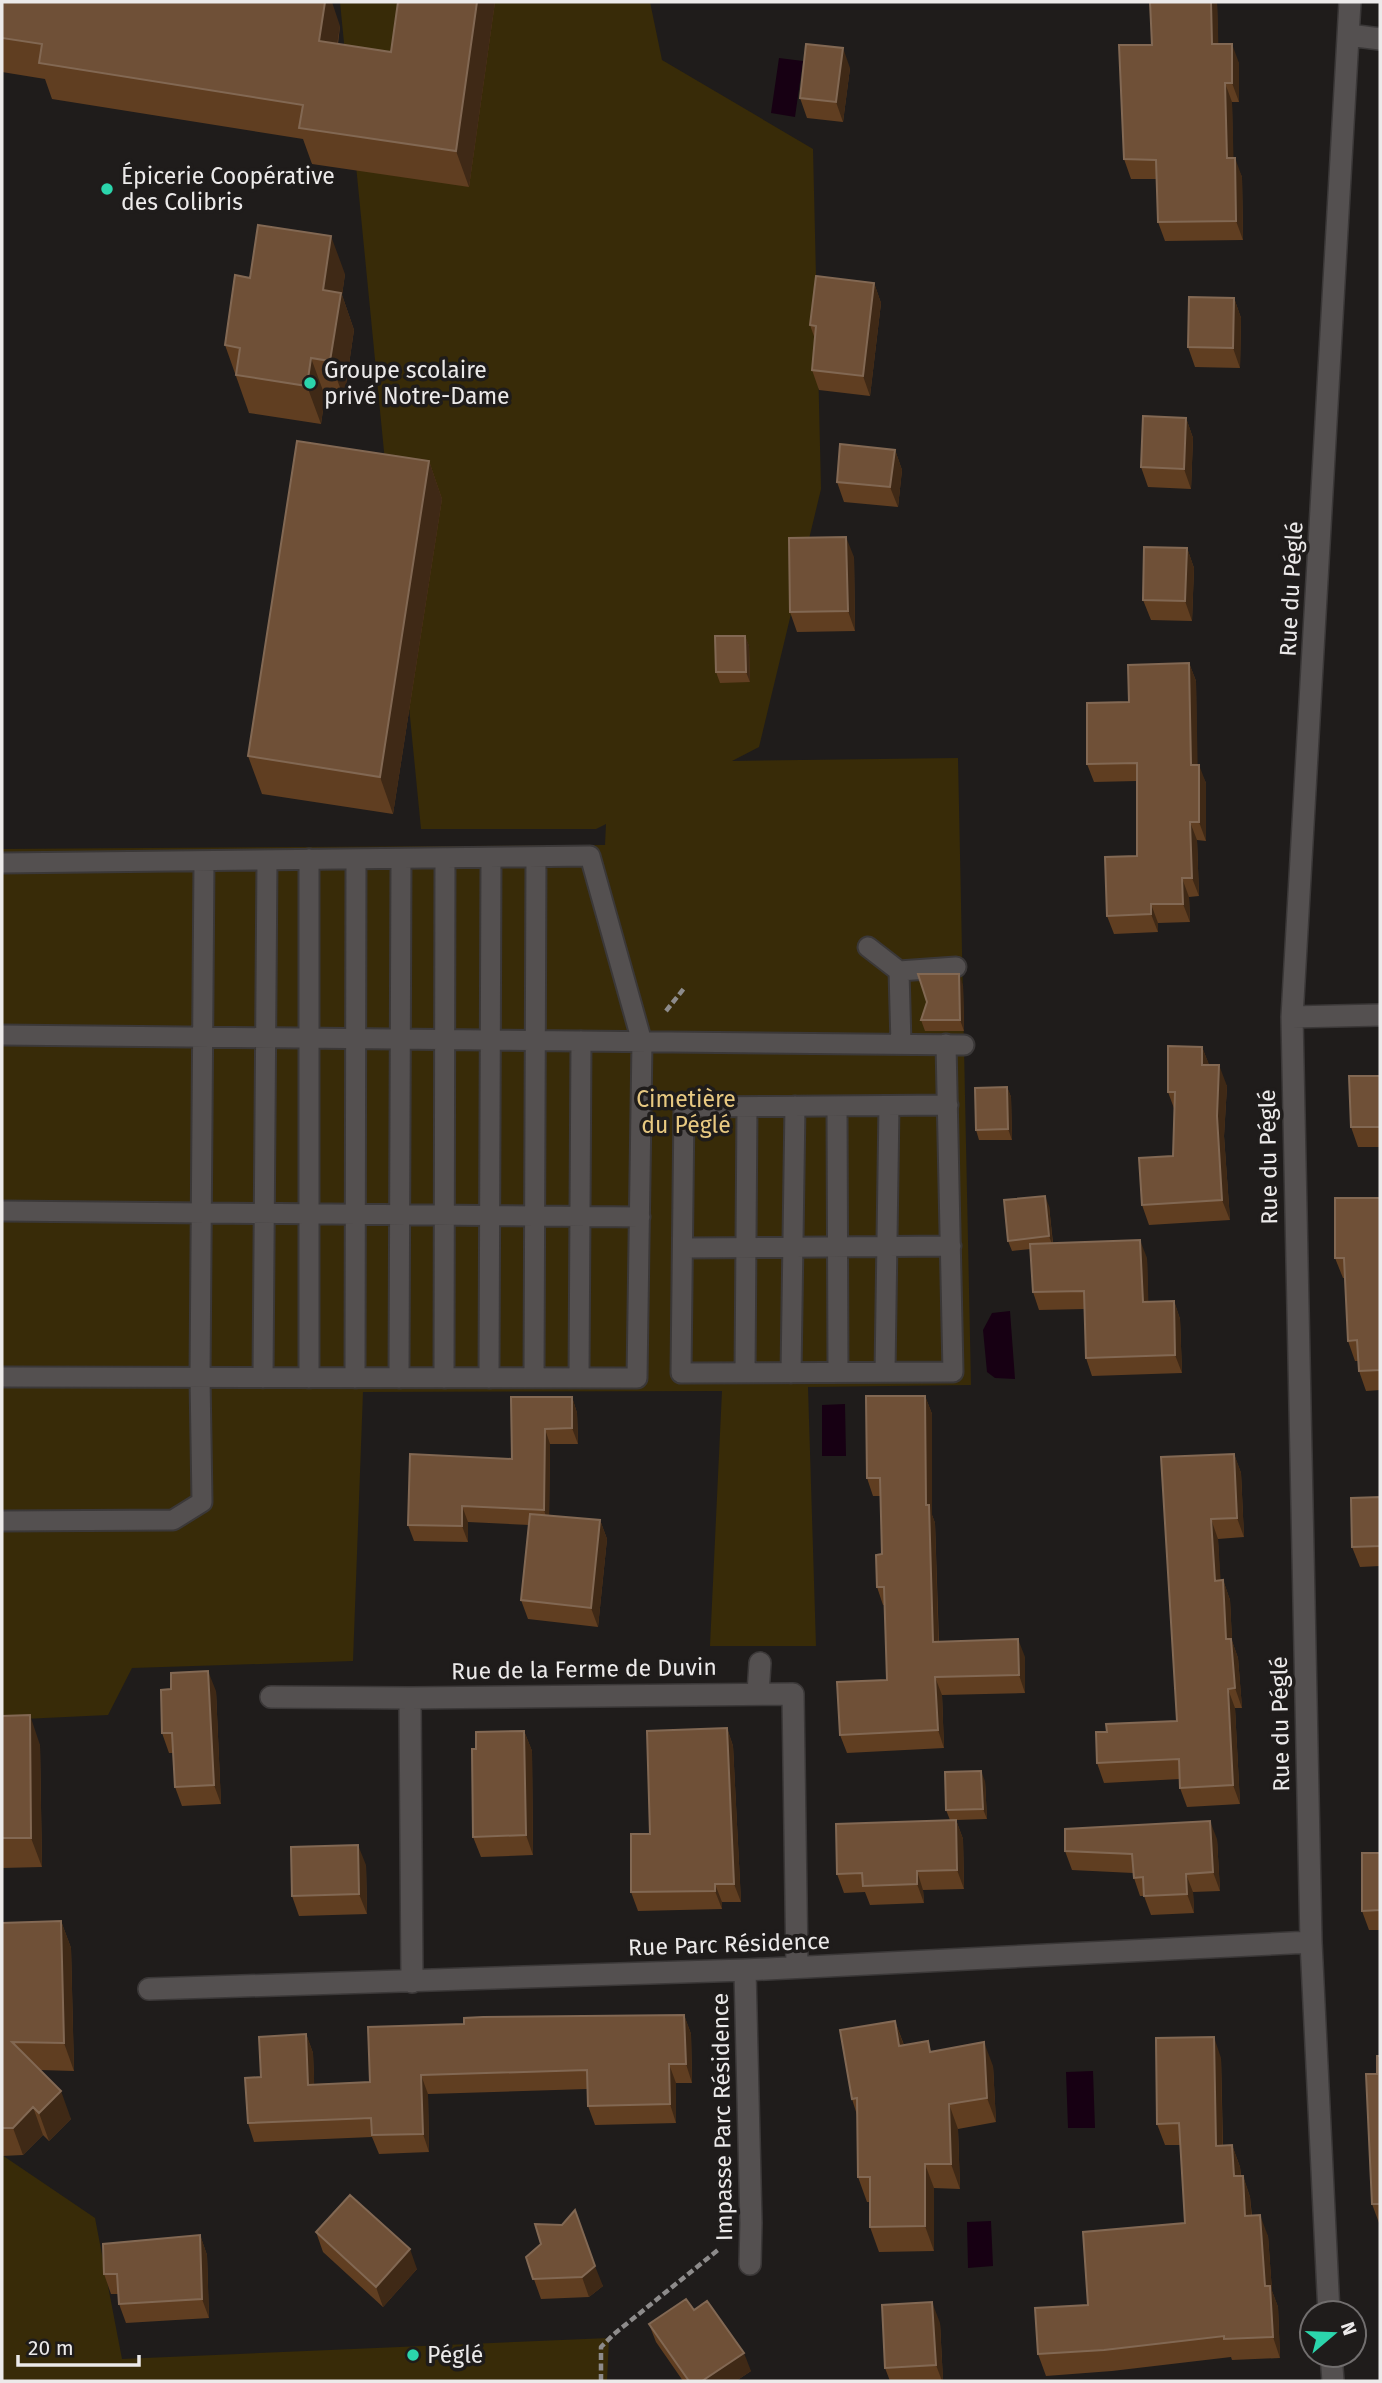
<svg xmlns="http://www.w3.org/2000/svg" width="1382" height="2383" viewBox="0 0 1382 2383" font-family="'Fira Sans',sans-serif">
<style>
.green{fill:#382b08}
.water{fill:#170013}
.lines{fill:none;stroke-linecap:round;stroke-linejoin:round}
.service-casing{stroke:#3b3838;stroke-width:23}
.minor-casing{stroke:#3b3838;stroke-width:24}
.path{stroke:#8d8b8b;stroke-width:4.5;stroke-dasharray:7 3.5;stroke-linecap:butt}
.service{stroke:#545050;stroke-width:19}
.minor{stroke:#545050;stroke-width:21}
.wall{fill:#603e21}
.shaded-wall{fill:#3f2916}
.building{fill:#6f5037;stroke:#826853;stroke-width:2}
.poi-dot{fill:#2bd5ac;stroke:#1f1c1b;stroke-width:2.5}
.labels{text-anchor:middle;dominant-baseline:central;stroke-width:7;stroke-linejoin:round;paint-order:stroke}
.poi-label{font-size:23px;fill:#eceaea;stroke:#1f1c1b;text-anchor:start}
.street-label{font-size:23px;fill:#eceaea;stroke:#1f1c1b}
.park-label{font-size:23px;fill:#e8c981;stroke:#1f1c1b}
</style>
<rect width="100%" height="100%" fill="#1f1c1b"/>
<path class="green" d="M 340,2 L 650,2 L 662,60 L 813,149 L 821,489 L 759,747 L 732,761 L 958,758 L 971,1385 L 808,1387 L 816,1646 L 710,1646 L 722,1391 L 363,1392 L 353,1661 L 132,1668 L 108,1715 L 2,1720 L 2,849 L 605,845 L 606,824 L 596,829 L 421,829 Z
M 2,2155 L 95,2218 L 122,2359 L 609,2338 L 607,2381 L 2,2381 Z"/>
<path class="water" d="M 779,58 L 803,61 L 795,117 L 771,113 Z
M 1010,1311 L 1015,1379 L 995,1378 L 987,1372 L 983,1330 L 992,1313 Z
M 845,1404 L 846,1456 L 822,1456 L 822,1405 Z
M 1093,2071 L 1095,2128 L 1068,2128 L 1066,2072 Z
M 991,2221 L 993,2266 L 968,2268 L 967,2222 Z"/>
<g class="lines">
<g class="service-casing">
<path id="service" d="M 2,863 L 590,856 L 642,1042 L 637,1378 L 2,1377
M 868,947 L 899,971 L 901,1044
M 899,971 L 956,967
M 2,1035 L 964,1045
M 946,1044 L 953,1372 L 681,1373 L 684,1107 L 948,1105
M 837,1106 L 838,1372
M 2,1211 L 640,1217
M 683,1248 L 951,1246
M 885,1372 L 889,1106
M 745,1373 L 747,1107
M 791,1373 L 795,1106
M 263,1378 L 267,860
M 309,1378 L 309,859
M 355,1378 L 356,859
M 399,1378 L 401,859
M 444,1378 L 445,858
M 489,1378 L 491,858
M 534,1378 L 536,857
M 579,1378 L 581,1041
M 2,1521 L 173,1520 L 202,1502 L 200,1378 L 204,861"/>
</g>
<g class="minor-casing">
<path id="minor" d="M 1349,35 L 1380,39
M 1292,1017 L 1380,1015
M 758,1693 L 760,1663
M 271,1697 L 410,1698
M 745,1970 L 751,2223 L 750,2264
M 412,1982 L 410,1698 L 793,1694 L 797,1967
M 149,1989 L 745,1970 L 1311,1942
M 1329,2313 L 1311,1942 L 1292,1017 L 1350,2
M 1331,2355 L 1333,2381"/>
</g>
<path class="path" d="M 666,1011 L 685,987
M 601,2381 L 601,2347 L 614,2334 L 718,2250"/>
<use href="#service" class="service"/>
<use href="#minor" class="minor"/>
</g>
<path class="wall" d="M 2,2 L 340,26 L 338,44 L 391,52 L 398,2 L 495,2 L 469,187 L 312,164 L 303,139 L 52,99 L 45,79 L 2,72 Z
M 1150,2 L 1217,2 L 1218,44 L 1239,63 L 1239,102 L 1232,102 L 1233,158 L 1242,177 L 1243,240 L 1165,241 L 1158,222 L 1157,179 L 1131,179 L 1124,159 L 1152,45 Z
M 850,68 L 843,122 L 807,118 L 800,98 Z
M 345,274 L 342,295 L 354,330 L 344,398 L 325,396 L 321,424 L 249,413 L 225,345 L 250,278 Z
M 874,283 L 881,303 L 870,396 L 819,390 L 812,370 L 815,339 L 810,325 Z
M 1234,298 L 1241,318 L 1240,368 L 1195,367 L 1188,347 Z
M 1186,418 L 1193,438 L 1191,489 L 1148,487 L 1141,467 Z
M 895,450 L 902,470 L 898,507 L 844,502 L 837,482 Z
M 429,461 L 442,499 L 393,814 L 262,794 L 248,756 Z
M 1187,548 L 1194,568 L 1192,621 L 1151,620 L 1143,600 Z
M 854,557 L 855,631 L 797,632 L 790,612 Z
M 745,636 L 749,646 L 750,682 L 720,683 L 716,672 Z
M 1189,663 L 1196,681 L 1197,765 L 1206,783 L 1206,841 L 1197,840 L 1199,896 L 1189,897 L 1190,922 L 1158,923 L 1158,932 L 1114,934 L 1107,916 L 1137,856 L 1137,781 L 1094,782 L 1087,764 L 1129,702 Z
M 963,985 L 964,1031 L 925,1031 L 921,1020 Z
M 1202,1047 L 1209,1065 L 1227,1086 L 1224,1136 L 1230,1220 L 1149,1225 L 1142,1205 L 1173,1156 L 1175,1111 L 1168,1092 Z
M 1380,1076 L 1380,1147 L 1358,1147 L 1351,1127 Z
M 1007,1087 L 1011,1097 L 1012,1140 L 979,1140 L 976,1130 Z
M 1380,1198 L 1380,1390 L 1366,1391 L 1359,1371 L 1358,1361 L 1355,1361 L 1348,1341 L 1345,1278 L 1343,1278 L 1335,1258 Z
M 1049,1206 L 1053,1243 L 1147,1258 L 1148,1302 L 1174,1301 L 1180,1319 L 1182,1373 L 1092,1376 L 1086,1358 L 1085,1309 L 1039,1310 L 1033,1292 L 1031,1249 L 1012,1251 L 1008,1241 Z
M 925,1396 L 932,1414 L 932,1515 L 935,1523 L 939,1642 L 1025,1657 L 1025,1693 L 942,1695 L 944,1748 L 847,1753 L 840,1735 L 887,1680 L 885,1605 L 883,1605 L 877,1587 L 882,1554 L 881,1496 L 873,1496 L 867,1478 Z
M 572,1397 L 577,1413 L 578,1444 L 550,1444 L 549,1516 L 600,1520 L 607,1539 L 598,1627 L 528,1619 L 521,1600 L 529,1525 L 468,1522 L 468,1542 L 414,1541 L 408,1525 L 512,1459 Z
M 1234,1454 L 1241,1473 L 1244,1537 L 1218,1539 L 1220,1581 L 1223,1580 L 1230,1600 L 1232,1641 L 1238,1658 L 1242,1708 L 1235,1708 L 1240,1804 L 1187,1807 L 1180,1788 L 1180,1779 L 1104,1783 L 1097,1763 L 1107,1732 L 1177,1721 L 1161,1457 Z
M 1380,1497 L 1380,1566 L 1360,1567 L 1352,1547 Z
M 216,1691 L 221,1804 L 182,1806 L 175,1787 L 173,1753 L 169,1753 L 162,1733 Z
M 2,1716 L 40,1745 L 42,1867 L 2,1868 Z
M 727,1728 L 733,1746 L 741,1902 L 722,1902 L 722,1909 L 638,1911 L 631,1892 L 650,1834 Z
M 524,1731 L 532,1751 L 533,1855 L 481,1857 L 473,1837 L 476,1749 Z
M 985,1781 L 987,1819 L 956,1820 L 963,1839 L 964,1889 L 923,1890 L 924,1903 L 870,1905 L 865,1892 L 844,1893 L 837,1874 L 950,1820 L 946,1810 Z
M 1217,1839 L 1220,1891 L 1193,1892 L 1194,1913 L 1151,1915 L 1144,1896 L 1140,1896 L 1134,1878 L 1133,1873 L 1072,1870 L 1065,1851 Z
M 1380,1853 L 1380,1930 L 1369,1930 L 1362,1911 Z
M 366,1865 L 367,1914 L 299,1916 L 292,1896 Z
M 61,1921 L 71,1948 L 74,2071 L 40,2070 L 71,2119 L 49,2141 L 43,2135 L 23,2155 L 2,2156 L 2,1923 Z
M 684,2015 L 691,2034 L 692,2083 L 676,2083 L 676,2123 L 595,2125 L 588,2106 L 587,2089 L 428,2094 L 429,2152 L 379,2154 L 372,2137 L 254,2142 L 248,2123 L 261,2077 L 306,2034 L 313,2053 L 314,2084 L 370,2082 Z
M 895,2021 L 904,2045 L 993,2066 L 996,2122 L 958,2129 L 960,2189 L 934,2188 L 934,2251 L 879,2252 L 870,2227 L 870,2202 L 867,2202 L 858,2177 L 857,2115 L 852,2099 Z
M 1380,2056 L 1380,2223 L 1379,2223 L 1372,2204 L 1377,2074 Z
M 1221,2058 L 1223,2146 L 1232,2145 L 1240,2167 L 1241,2176 L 1243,2176 L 1250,2197 L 1252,2216 L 1268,2236 L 1272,2291 L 1278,2307 L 1280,2358 L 1232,2360 L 1231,2357 L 1112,2371 L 1046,2376 L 1038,2354 L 1088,2305 L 1185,2223 L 1180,2145 L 1165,2145 L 1157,2124 Z
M 562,2225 L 603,2286 L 589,2297 L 541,2299 L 526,2257 Z
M 316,2232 L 417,2269 L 383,2307 L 323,2252 Z
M 200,2235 L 207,2255 L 209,2318 L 126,2323 L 119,2304 L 118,2294 L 111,2294 L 104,2274 Z
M 694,2310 L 751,2371 L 736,2381 L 683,2381 L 656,2342 L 649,2324 Z
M 940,2323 L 943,2381 L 890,2381 L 885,2368 Z"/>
<path class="shaded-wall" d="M 325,2 L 332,2 L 340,26 L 332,77 L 319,41 Z
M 477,2 L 495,2 L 469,187 L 456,151 Z
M 1211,2 L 1217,2 L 1219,63 L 1212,44 Z
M 1232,44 L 1239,63 L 1239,102 L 1232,83 Z
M 843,48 L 850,68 L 843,122 L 836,102 Z
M 1225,83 L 1232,102 L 1234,177 L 1227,158 Z
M 1235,158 L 1242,177 L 1243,240 L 1236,221 Z
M 331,236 L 345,274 L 342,295 L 354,330 L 344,398 L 330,361 L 323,290 Z
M 874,283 L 881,303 L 870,396 L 863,376 Z
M 1234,298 L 1241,318 L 1240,368 L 1233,348 Z
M 311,358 L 325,396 L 321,424 L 307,386 Z
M 1186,418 L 1193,438 L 1191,489 L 1184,469 Z
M 895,450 L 902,470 L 898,507 L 890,487 Z
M 429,461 L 442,499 L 393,814 L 380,777 Z
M 846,537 L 854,557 L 855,631 L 848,611 Z
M 1187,548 L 1194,568 L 1192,621 L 1185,601 Z
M 745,636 L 749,646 L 750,682 L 746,672 Z
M 1189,663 L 1196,681 L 1198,783 L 1191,765 Z
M 1199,765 L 1206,783 L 1206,841 L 1199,822 Z
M 1190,822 L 1197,840 L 1199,896 L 1192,878 Z
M 1182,878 L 1189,897 L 1190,922 L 1183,904 Z
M 1151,904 L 1158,923 L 1158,932 L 1151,914 Z
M 959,974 L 963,985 L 964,1031 L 960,1020 Z
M 1202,1047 L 1210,1067 L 1202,1065 Z
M 1219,1065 L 1227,1086 L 1224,1136 L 1230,1220 L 1222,1200 L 1217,1116 Z
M 1007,1087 L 1011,1097 L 1012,1140 L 1008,1129 Z
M 1045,1196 L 1049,1206 L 1053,1247 L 1049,1236 Z
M 1140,1240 L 1147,1258 L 1149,1320 L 1143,1302 Z
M 1174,1301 L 1180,1319 L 1182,1373 L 1175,1355 Z
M 925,1396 L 932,1414 L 932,1515 L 935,1523 L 939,1660 L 933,1642 L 926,1505 Z
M 572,1397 L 577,1413 L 578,1444 L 572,1428 Z
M 545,1429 L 550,1444 L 549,1526 L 544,1510 Z
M 1234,1454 L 1241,1473 L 1244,1537 L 1237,1518 Z
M 462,1506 L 468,1522 L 468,1542 L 462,1526 Z
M 1211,1519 L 1218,1539 L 1222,1600 L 1215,1581 Z
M 600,1520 L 607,1539 L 598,1627 L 591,1608 Z
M 1223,1580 L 1230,1600 L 1232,1641 L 1238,1658 L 1242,1708 L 1235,1688 L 1226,1639 Z
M 1018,1639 L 1025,1657 L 1025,1693 L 1019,1675 Z
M 208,1671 L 216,1691 L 221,1804 L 214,1785 Z
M 935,1677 L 942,1695 L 944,1748 L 938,1730 Z
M 1228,1689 L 1235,1708 L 1240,1804 L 1233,1785 Z
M 30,1715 L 40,1745 L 42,1867 L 31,1838 Z
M 727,1728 L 733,1746 L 741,1902 L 734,1884 Z
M 524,1731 L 532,1751 L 533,1855 L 526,1835 Z
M 981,1771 L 985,1781 L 987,1819 L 983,1809 Z
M 956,1820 L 963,1839 L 964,1889 L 957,1870 Z
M 1210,1821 L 1217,1839 L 1220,1891 L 1213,1872 Z
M 358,1845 L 366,1865 L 367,1914 L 359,1894 Z
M 917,1871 L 923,1890 L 924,1903 L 917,1884 Z
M 1186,1874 L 1193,1892 L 1194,1913 L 1187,1894 Z
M 715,1884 L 722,1902 L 722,1909 L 715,1891 Z
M 61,1921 L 71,1948 L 74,2071 L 64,2043 Z
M 684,2015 L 691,2034 L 692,2083 L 686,2064 Z
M 895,2021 L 904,2046 L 899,2046 Z
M 306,2034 L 313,2053 L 315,2103 L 308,2085 Z
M 1214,2037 L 1221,2058 L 1223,2168 L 1216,2146 Z
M 984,2042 L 993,2066 L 996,2122 L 987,2098 Z
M 669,2064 L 676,2083 L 676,2123 L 670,2104 Z
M 421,2075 L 428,2094 L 429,2152 L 423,2134 Z
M 61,2091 L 71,2119 L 49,2141 L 39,2113 Z
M 949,2104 L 958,2129 L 960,2189 L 951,2164 Z
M 33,2107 L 43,2135 L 23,2155 L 13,2128 Z
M 1232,2145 L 1240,2167 L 1242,2198 L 1234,2176 Z
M 925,2164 L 934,2188 L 934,2251 L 925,2226 Z
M 1243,2176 L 1250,2197 L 1253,2237 L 1245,2216 Z
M 1260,2215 L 1268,2236 L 1272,2291 L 1278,2307 L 1280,2358 L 1273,2337 L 1265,2286 Z
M 200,2235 L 207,2255 L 209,2318 L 202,2299 Z
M 410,2249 L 417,2269 L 383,2307 L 376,2287 Z
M 595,2266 L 603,2286 L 589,2297 L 582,2277 Z
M 932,2302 L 940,2323 L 943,2381 L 942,2381 L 936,2365 Z
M 744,2353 L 751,2371 L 736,2381 L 702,2381 Z"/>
<path class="building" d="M 2,2 L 325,2 L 319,41 L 391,52 L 398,2 L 477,2 L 456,151 L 299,128 L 303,105 L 39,63 L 42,44 L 2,38 Z
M 1150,2 L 1211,2 L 1212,44 L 1232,44 L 1232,83 L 1225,83 L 1227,158 L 1235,158 L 1236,221 L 1158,222 L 1156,160 L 1124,159 L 1119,45 L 1152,45 Z
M 806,44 L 843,48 L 836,102 L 800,98 Z
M 258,225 L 331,236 L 323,290 L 341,293 L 330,361 L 311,358 L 307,386 L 236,375 L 240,348 L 225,345 L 235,275 L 250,278 Z
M 816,276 L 874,283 L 863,376 L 812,370 L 816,326 L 810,325 Z
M 1189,297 L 1234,298 L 1233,348 L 1188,347 Z
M 1143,416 L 1186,418 L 1184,469 L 1141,467 Z
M 297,441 L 429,461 L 380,777 L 248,756 Z
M 840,444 L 895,450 L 890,487 L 837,482 Z
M 846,537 L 848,611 L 790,612 L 789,538 Z
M 1144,547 L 1187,548 L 1185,601 L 1143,600 Z
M 715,636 L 745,636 L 746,672 L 716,672 Z
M 1189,663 L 1191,765 L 1199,765 L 1199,822 L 1190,822 L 1192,878 L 1182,878 L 1183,904 L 1151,904 L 1151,914 L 1107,916 L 1105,857 L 1137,856 L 1137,763 L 1087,764 L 1087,703 L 1129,702 L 1128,665 Z
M 918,974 L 959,974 L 960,1020 L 921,1020 L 927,1002 Z
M 1168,1046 L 1202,1047 L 1202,1065 L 1219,1065 L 1217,1116 L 1222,1200 L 1142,1205 L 1139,1158 L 1173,1156 L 1175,1092 L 1168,1092 Z
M 1349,1076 L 1380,1076 L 1380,1127 L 1351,1127 Z
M 1007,1087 L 1008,1129 L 976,1130 L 975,1088 Z
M 1045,1196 L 1049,1236 L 1008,1241 L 1004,1200 Z
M 1335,1198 L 1380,1198 L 1380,1370 L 1359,1371 L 1357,1340 L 1348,1341 L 1344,1258 L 1335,1258 Z
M 1140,1240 L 1143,1302 L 1174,1301 L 1175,1355 L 1086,1358 L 1084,1291 L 1033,1292 L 1030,1244 Z
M 866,1396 L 925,1396 L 926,1505 L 929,1505 L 933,1642 L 1018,1639 L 1019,1675 L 935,1677 L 938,1730 L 840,1735 L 837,1682 L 887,1680 L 884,1587 L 877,1587 L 876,1555 L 882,1554 L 880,1478 L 867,1478 Z
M 511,1397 L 572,1397 L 572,1428 L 545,1429 L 544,1510 L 462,1506 L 462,1526 L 408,1525 L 410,1454 L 512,1459 Z
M 1234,1454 L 1237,1518 L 1211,1519 L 1215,1581 L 1223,1580 L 1226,1639 L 1231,1639 L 1235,1688 L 1228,1689 L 1233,1785 L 1180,1788 L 1179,1759 L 1097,1763 L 1096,1732 L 1107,1732 L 1106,1724 L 1177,1721 L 1161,1457 Z
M 1380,1497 L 1380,1546 L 1352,1547 L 1351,1498 Z
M 530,1514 L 600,1520 L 591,1608 L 521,1600 Z
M 208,1671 L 214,1785 L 175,1787 L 172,1733 L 162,1733 L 161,1690 L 171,1689 L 171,1673 Z
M 30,1715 L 31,1838 L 2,1838 L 2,1716 Z
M 727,1728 L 734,1884 L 715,1884 L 715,1891 L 631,1892 L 631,1834 L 650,1834 L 647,1731 Z
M 524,1731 L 526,1835 L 473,1837 L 472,1749 L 476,1749 L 476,1732 Z
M 981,1771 L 983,1809 L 946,1810 L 945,1772 Z
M 956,1820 L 957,1870 L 917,1871 L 917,1884 L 863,1886 L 862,1873 L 837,1874 L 836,1824 Z
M 1210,1821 L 1213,1872 L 1186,1874 L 1187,1894 L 1144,1896 L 1143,1877 L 1134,1878 L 1132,1854 L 1065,1851 L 1065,1829 Z
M 358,1845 L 359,1894 L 292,1896 L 291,1847 Z
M 1362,1853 L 1380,1853 L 1380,1910 L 1362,1911 Z
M 61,1921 L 64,2043 L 12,2042 L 61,2091 L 39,2113 L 33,2107 L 13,2128 L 2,2128 L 2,1923 Z
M 684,2015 L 686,2064 L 669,2064 L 670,2104 L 588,2106 L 587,2070 L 421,2075 L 423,2134 L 372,2135 L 371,2118 L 248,2123 L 245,2078 L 261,2077 L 259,2037 L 306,2034 L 308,2085 L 370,2082 L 368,2027 L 464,2024 L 464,2018 L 483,2017 Z
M 895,2021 L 899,2046 L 928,2041 L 930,2052 L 984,2042 L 987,2098 L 949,2104 L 951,2164 L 925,2164 L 925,2226 L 870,2227 L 870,2177 L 858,2177 L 857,2098 L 852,2099 L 840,2030 Z
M 1214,2037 L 1216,2146 L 1232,2145 L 1234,2176 L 1243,2176 L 1245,2216 L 1260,2215 L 1265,2286 L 1270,2286 L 1273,2337 L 1224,2339 L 1224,2336 L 1104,2350 L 1038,2354 L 1035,2308 L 1088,2305 L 1083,2232 L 1185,2223 L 1179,2123 L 1157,2124 L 1156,2038 Z
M 1377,2056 L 1380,2056 L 1380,2204 L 1372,2204 L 1366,2074 L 1377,2074 Z
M 350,2195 L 410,2249 L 376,2287 L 316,2232 Z
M 575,2210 L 595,2266 L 582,2277 L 533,2279 L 526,2257 L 541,2244 L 535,2224 L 562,2225 Z
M 200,2235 L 202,2299 L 119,2304 L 117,2274 L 104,2274 L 103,2244 Z
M 686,2299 L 694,2310 L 707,2301 L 744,2353 L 702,2381 L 689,2381 L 649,2324 Z
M 932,2302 L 936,2365 L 885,2368 L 882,2305 Z"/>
<g class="poi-dot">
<circle cx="107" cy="189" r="7"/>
<circle cx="310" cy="383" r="7"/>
<circle cx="413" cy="2355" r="7"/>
</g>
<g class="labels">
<g class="poi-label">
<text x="121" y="176">Épicerie Coopérative<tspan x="121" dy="26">des Colibris</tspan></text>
<text x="324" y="370">Groupe scolaire<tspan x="324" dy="26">privé Notre-Dame</tspan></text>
<text x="427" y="2355">Péglé</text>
</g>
<g class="street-label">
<text transform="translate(1291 589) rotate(-87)">Rue du Péglé</text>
<text transform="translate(1268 1157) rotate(-91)">Rue du Péglé</text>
<text transform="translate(584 1669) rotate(-1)">Rue de la Ferme de Duvin</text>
<text transform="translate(1280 1724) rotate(-91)">Rue du Péglé</text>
<text transform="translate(729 1944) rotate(-2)">Rue Parc Résidence</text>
<text transform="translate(722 2117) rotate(-91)">Impasse Parc Résidence</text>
</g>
<g class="park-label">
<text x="686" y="1099">Cimetière<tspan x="686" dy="26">du Péglé</tspan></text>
</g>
</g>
<rect width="1382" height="2383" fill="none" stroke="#eceaea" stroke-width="7"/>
<g transform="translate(1333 2334) rotate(71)"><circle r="33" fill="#1f1c1b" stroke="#716e6e" stroke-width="2"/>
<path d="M0-5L12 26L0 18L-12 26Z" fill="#2bd5ac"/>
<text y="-10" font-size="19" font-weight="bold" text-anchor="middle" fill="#eceaea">N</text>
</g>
<path d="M18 2355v10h121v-10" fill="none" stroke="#eceaea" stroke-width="3.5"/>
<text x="28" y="2355" font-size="21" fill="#eceaea" stroke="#1f1c1b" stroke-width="5" paint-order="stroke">20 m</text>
</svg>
